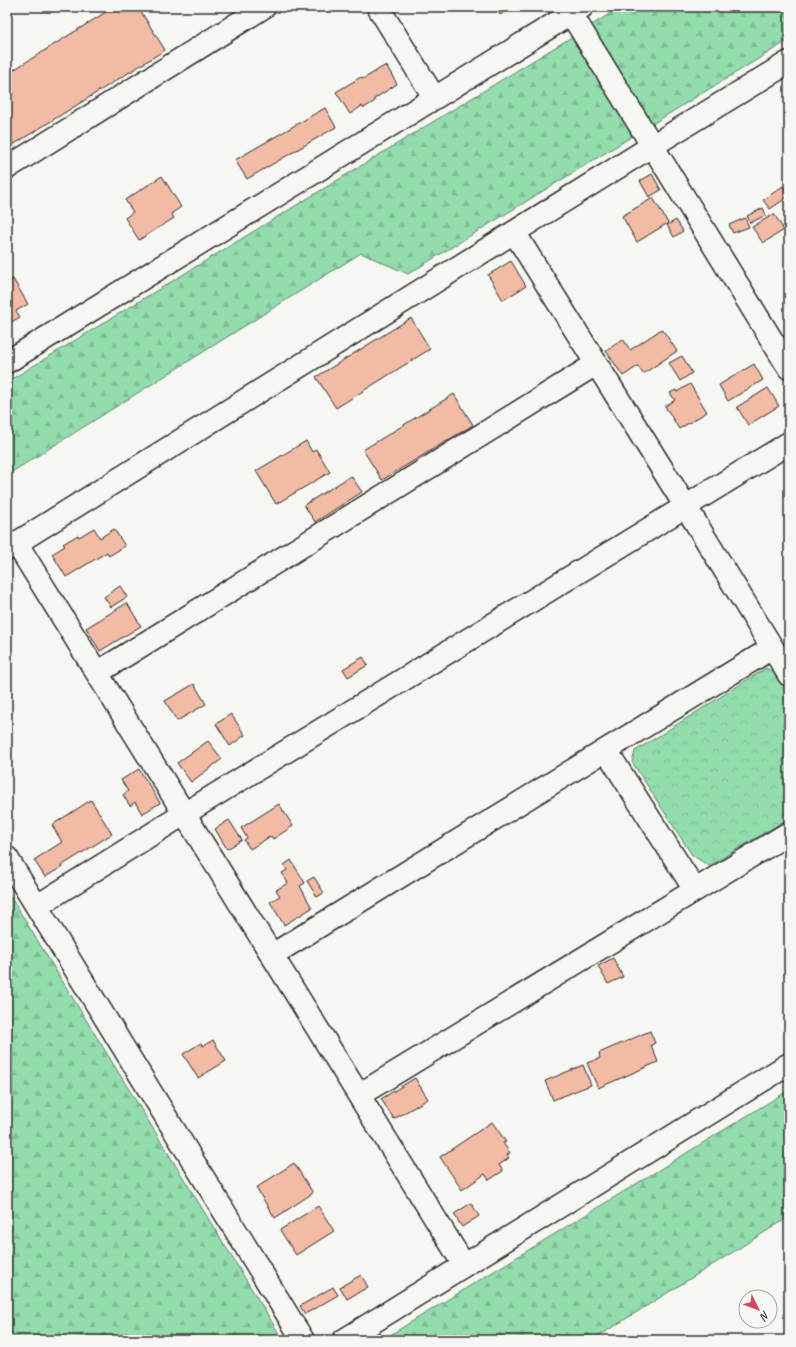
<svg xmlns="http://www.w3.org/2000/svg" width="796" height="1347" viewBox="0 0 796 1347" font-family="Caveat,sans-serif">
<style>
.forest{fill:url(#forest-firs);stroke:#5f846c}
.park{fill:url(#park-crowns);stroke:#5f846c}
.building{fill:#f2bba6;stroke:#2b2b2b}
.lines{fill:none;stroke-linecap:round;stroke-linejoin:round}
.minor-casing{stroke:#2b2b2b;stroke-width:25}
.minor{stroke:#f6f6f2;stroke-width:22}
</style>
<defs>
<pattern id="forest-firs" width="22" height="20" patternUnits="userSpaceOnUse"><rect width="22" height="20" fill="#93dcac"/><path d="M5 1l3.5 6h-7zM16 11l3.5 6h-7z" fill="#7fbd94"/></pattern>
<pattern id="park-crowns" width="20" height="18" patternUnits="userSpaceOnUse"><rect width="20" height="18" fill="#93dcac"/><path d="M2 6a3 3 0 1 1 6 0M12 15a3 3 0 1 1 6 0" fill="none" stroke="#7fbd94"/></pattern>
</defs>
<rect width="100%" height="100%" fill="#f6f6f2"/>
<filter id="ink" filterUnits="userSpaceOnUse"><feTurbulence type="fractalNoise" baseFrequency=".025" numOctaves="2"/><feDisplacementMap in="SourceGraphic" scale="8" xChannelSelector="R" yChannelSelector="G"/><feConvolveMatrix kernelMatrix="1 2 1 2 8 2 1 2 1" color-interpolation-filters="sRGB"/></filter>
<g filter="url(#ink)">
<path class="forest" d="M 621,7 L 789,7 L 789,40 L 408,274 L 361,253 L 7,475 L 7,382 Z
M 7,891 L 283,1340 L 7,1340 Z
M 789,1090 L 789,1217 L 592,1340 L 382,1340 Z"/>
<path class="park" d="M 766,668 L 781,676 L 789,692 L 789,818 L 709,866 L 692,855 L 632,762 L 635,751 Z"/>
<path class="building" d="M 114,7 L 138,7 L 165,50 L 8,148 L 7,74 Z
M 495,7 L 512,7 L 500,15 Z
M 386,65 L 397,84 L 374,99 L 375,101 L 364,108 L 362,106 L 350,114 L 336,92 L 361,77 L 363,79 Z
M 325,108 L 336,127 L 247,179 L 235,160 Z
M 652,174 L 661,190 L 649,197 L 640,181 Z
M 162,176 L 181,207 L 171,214 L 174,218 L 139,240 L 125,218 L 133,212 L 125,200 Z
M 783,186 L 789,196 L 770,209 L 763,200 Z
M 653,198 L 668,223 L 637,242 L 622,216 Z
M 763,208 L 766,215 L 750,223 L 747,216 Z
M 774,214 L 784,230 L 763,243 L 752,227 Z
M 745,218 L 749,227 L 733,233 L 729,225 Z
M 676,220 L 683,231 L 674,237 L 667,225 Z
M 511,261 L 526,286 L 503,300 L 488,275 Z
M 13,279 L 28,304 L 16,311 L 20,317 L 8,324 L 7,322 L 7,282 Z
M 411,318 L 430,349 L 336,408 L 316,377 Z
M 662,329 L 677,351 L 643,374 L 638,366 L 623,376 L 606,351 L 623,339 L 630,350 Z
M 682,356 L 692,373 L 680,381 L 669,363 Z
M 754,364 L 763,380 L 728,401 L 719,385 Z
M 690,384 L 707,412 L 679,429 L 665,406 L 675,400 L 670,393 L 676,390 L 677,392 Z
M 768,388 L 779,406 L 748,425 L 737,407 Z
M 454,394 L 473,425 L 382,480 L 363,450 Z
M 306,441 L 312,452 L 316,449 L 330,472 L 276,504 L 256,471 Z
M 351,476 L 362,492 L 315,522 L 304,505 Z
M 94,528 L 100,538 L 114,529 L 125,546 L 109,556 L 107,552 L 66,577 L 52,554 L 65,546 L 63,544 L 78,535 L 79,537 Z
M 120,586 L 127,597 L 111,607 L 104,597 Z
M 127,603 L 141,626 L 100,651 L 86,628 Z
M 363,657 L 368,665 L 348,677 L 343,669 Z
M 194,684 L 206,704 L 177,721 L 165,701 Z
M 231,714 L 245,735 L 230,746 L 216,724 Z
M 208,741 L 222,759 L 191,782 L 177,763 Z
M 139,769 L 160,803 L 142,814 L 135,802 L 130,806 L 123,795 L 128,791 L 121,780 Z
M 91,800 L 112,834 L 61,866 L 62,867 L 45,877 L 34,860 L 62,842 L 52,825 Z
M 279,804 L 293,826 L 273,839 L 271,836 L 250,849 L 244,840 L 247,838 L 241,828 Z
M 229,820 L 242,840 L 227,849 L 215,829 Z
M 291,860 L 305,883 L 300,886 L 312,908 L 284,925 L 270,902 L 280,896 L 276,890 L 288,883 L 282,873 L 287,870 L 284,865 Z
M 314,877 L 324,893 L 317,897 L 307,881 Z
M 613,958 L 623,977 L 608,984 L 598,966 Z
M 650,1031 L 655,1043 L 651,1045 L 658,1062 L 598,1088 L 587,1063 L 600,1058 L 599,1053 Z
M 213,1040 L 226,1061 L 198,1078 L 183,1054 L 201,1043 L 203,1046 Z
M 583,1065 L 591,1085 L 553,1100 L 545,1081 Z
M 415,1078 L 428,1099 L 394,1119 L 381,1099 Z
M 492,1122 L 506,1142 L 503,1143 L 510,1153 L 507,1155 L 509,1158 L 499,1165 L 503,1171 L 489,1180 L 485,1174 L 462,1190 L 440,1157 Z
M 294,1163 L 313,1193 L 275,1218 L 256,1188 Z
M 471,1203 L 479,1216 L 462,1227 L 454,1214 Z
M 318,1206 L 334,1231 L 296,1255 L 280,1230 Z
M 361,1275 L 368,1287 L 347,1299 L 340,1287 Z
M 333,1287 L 338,1295 L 305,1314 L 300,1306 Z"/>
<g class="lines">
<g class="minor-casing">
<path id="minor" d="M 378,7 L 434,97
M 567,7 L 789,368
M 7,168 L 264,7
M 514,232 L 686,507 L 789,675
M 7,362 L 582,7
M 17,544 L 464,1265
M 7,549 L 652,146 L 789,62
M 97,673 L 596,364
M 606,750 L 695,890
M 7,858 L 303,1340
M 37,906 L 184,814 L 789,443
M 272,955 L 772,648
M 359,1095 L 789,833
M 344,1340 L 789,1064"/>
</g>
<use href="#minor" class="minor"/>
</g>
</g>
<rect width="796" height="1347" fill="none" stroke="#f6f6f2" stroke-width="24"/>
<rect x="12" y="12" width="772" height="1323" fill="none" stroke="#2b2b2b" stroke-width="1.5" filter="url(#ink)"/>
<g transform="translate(758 1309) rotate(132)"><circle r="19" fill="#f6f6f2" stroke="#a5a5a2"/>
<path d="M0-3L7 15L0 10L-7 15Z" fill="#d1495b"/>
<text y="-6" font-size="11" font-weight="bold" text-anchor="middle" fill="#2b2b2b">N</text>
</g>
</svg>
